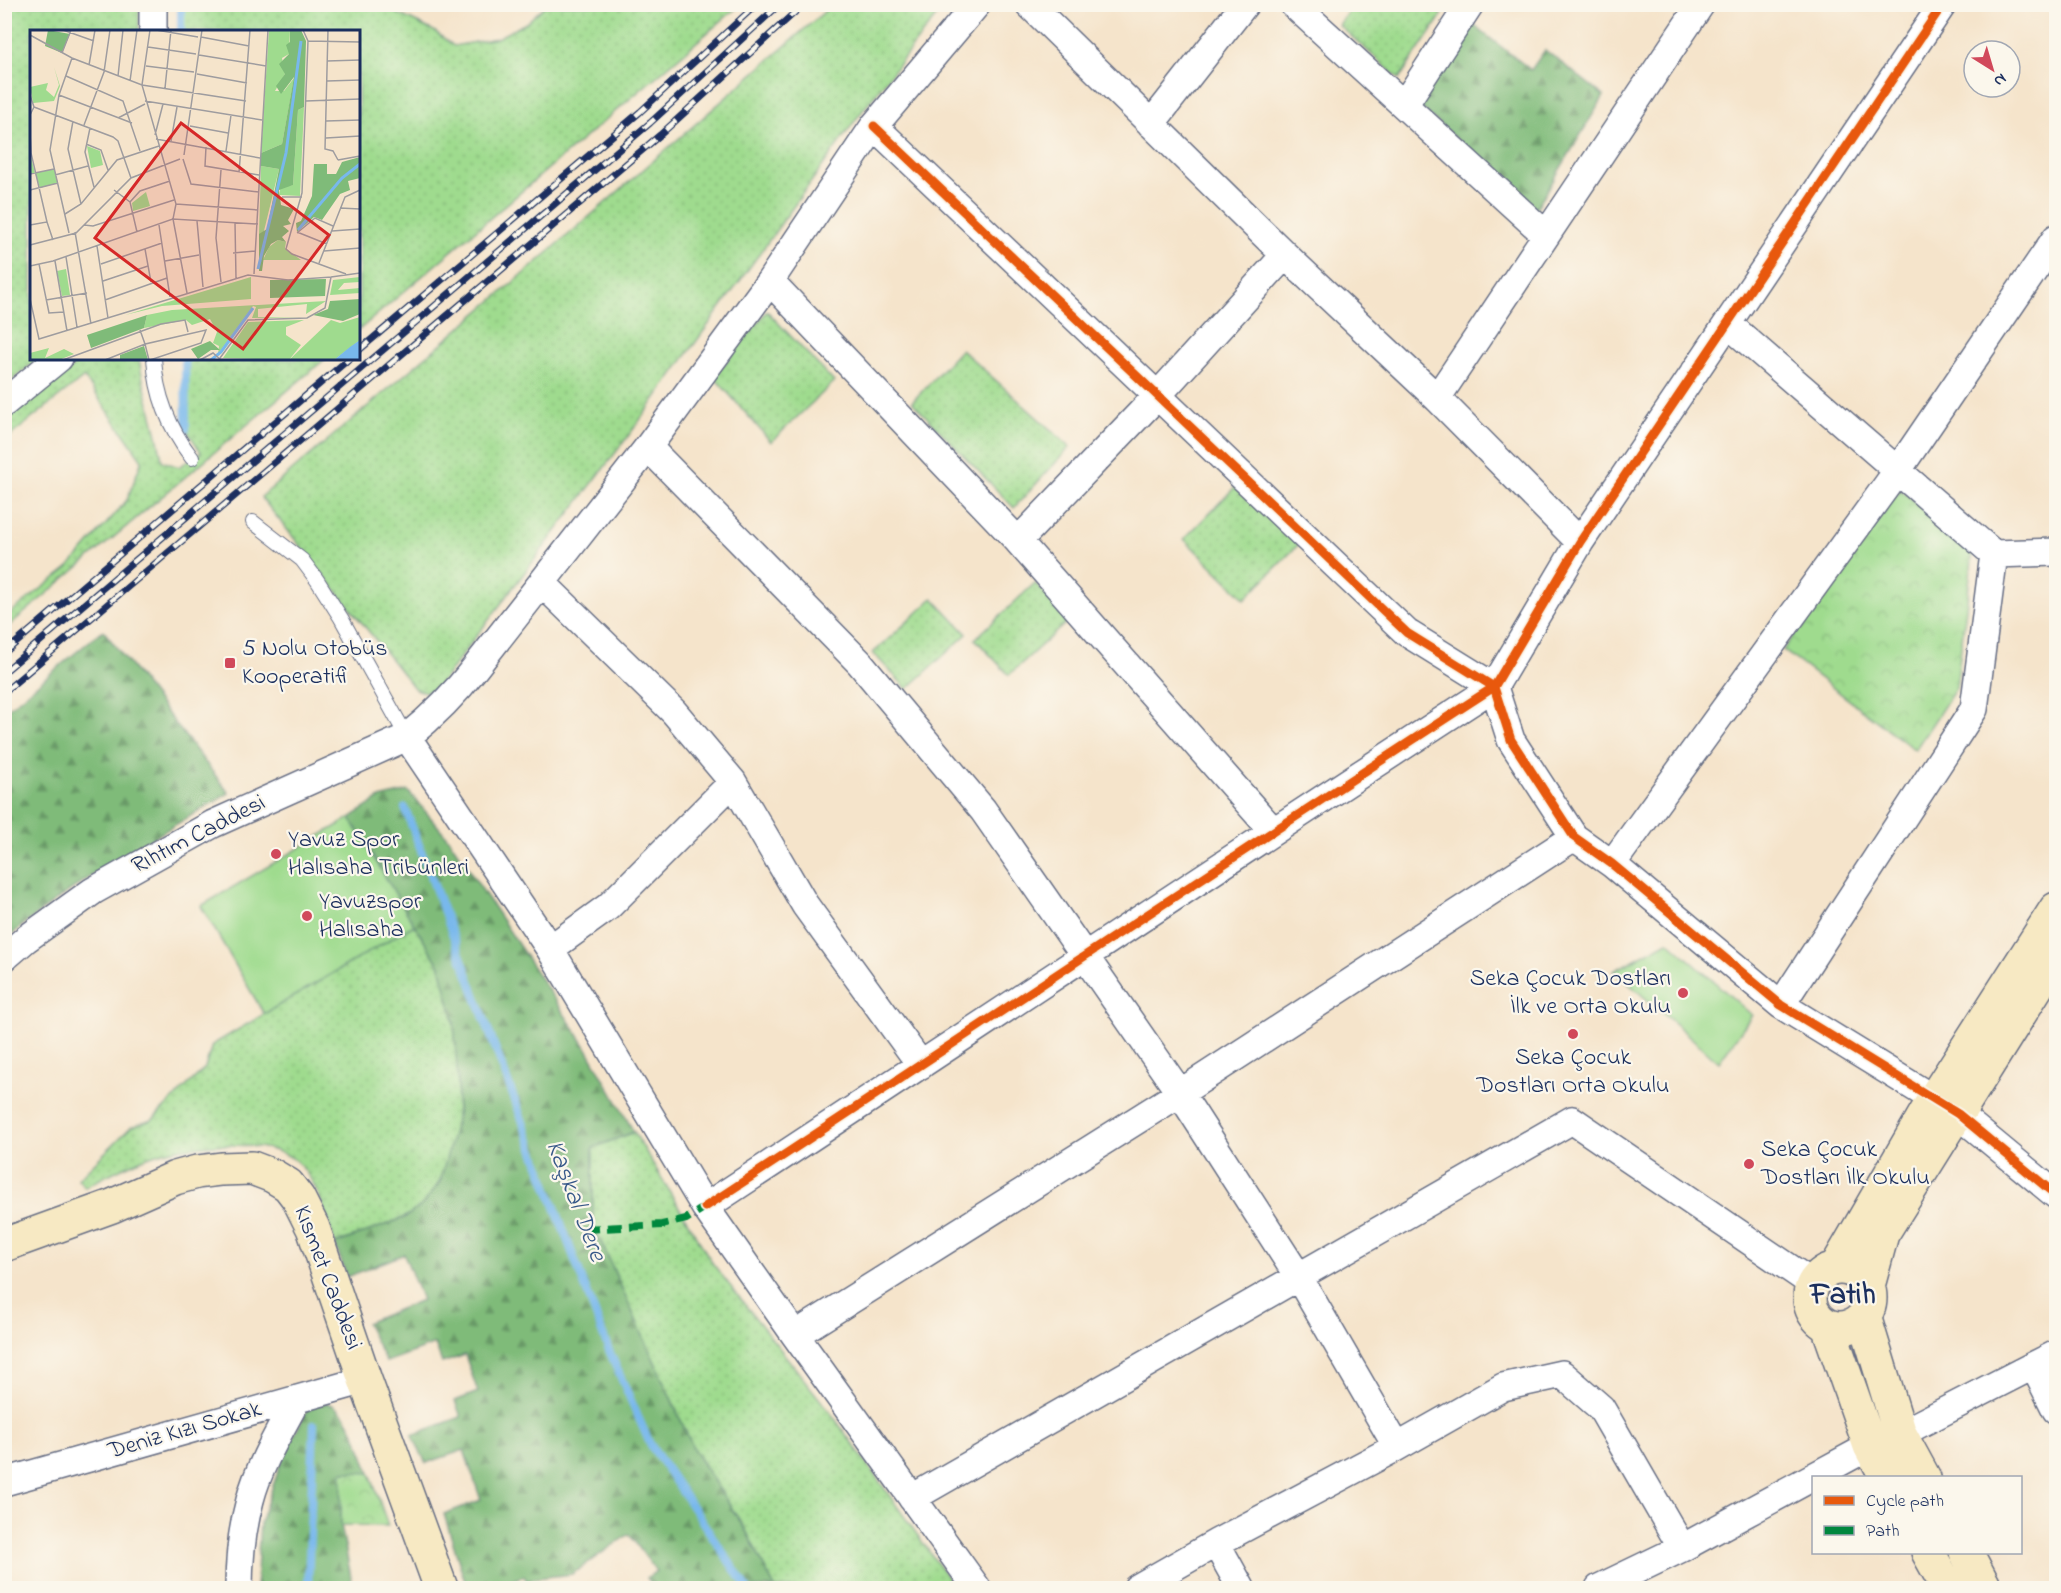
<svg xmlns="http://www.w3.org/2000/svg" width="2061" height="1593" viewBox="0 0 2061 1593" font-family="'Indie Flower',sans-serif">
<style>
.grass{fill:url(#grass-dots);stroke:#5d8576;stroke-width:1.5}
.forest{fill:url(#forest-firs);stroke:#4d756c;stroke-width:1.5}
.park{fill:url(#park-crowns);stroke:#5d8576;stroke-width:1.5}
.pitch{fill:#9fdb8e;stroke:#5d8576;stroke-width:1.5}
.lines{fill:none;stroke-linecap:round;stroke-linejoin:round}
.stream{stroke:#78b8ec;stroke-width:8}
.service-casing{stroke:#676e84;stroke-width:16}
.minor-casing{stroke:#676e84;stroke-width:30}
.secondary-casing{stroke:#676e84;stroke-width:36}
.service{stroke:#fff;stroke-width:14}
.minor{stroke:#fff;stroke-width:27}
.secondary{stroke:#f7e9c3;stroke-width:33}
.rail-casing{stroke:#1b2f5e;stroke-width:7}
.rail{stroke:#fbf7ec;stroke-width:4.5;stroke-dasharray:14;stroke-linecap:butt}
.quiet{stroke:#00873e;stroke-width:8;stroke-dasharray:15 8;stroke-linecap:butt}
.cycleway-casing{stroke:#fbf7ec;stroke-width:13}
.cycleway{stroke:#e8590c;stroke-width:9}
.poi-dot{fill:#d1495b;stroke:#fbf7ec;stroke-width:2}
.labels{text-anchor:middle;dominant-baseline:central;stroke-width:4.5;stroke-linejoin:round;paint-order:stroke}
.poi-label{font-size:24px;fill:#1b2f5e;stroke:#fbf7ec;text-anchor:start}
.street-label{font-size:24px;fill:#1b2f5e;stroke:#fbf7ec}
.water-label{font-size:26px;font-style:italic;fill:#375889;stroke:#fbf7ec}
.district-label{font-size:30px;font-weight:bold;fill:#1b2f5e;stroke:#fbf7ec}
.inset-river{fill:none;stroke:#78b8ec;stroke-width:3}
.inset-road{fill:none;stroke:#9e9c9f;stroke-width:1.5}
.view{fill:#d62828;fill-opacity:0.15;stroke:#d62828;stroke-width:3}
.inset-edge{fill:none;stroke:#1b2f5e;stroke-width:3}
</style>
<defs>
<pattern id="grass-dots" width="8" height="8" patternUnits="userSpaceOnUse" patternTransform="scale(1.5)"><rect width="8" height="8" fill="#9fdb8e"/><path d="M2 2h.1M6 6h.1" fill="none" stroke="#88bc7d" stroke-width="1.8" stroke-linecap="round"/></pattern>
<pattern id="forest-firs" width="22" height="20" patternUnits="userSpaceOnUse" patternTransform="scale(1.5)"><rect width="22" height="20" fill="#7fbb79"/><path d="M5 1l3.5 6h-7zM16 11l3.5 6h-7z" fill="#679866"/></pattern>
<pattern id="park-crowns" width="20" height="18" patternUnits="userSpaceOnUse" patternTransform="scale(1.5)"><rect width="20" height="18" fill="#9fdb8e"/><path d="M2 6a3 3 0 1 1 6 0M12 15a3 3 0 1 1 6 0" fill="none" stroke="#88bc7d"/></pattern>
</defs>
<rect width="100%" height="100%" fill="#fbf7ec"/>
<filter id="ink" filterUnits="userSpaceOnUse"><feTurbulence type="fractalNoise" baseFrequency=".0167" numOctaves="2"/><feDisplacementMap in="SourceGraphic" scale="12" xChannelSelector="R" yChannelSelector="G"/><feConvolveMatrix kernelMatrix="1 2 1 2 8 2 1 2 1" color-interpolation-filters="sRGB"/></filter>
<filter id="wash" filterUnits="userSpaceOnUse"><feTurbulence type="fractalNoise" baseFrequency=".008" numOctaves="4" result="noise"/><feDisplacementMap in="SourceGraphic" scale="24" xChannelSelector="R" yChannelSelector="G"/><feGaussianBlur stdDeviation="1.35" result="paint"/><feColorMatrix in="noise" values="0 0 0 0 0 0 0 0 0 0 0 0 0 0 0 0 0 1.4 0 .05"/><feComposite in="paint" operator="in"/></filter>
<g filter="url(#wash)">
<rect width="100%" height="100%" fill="#f5e4cb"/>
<path class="grass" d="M 5,5 L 139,5 L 139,31 L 32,32 L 32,358 L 38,359 L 5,386 Z
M 181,5 L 380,5 L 434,31 L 454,46 L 497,38 L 526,23 L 546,5 L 740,5 L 359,330 L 358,32 L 181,31 Z
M 832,5 L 945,5 L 857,118 L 632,431 L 437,688 L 426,692 L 415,689 L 261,497 L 536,263 Z
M 1352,5 L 1431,5 L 1442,15 L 1399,79 L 1339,25 Z
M 767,311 L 834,382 L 771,442 L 714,377 Z
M 961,349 L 1070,447 L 1014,508 L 912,402 Z
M 83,359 L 139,359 C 144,393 157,426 162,461 L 179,467 L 201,452 L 186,429 L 185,359 L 325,359 L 5,629 L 5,617 L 68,568 L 127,500 L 142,460 L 84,377 L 5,440 L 5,421 Z
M 1238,484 L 1299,544 L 1245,599 L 1184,539 Z
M 1035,583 L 1069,620 L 1009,675 L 975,639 Z
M 933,598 L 967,634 L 907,689 L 873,653 Z
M 414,925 C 422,939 435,953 441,968 C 462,1025 471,1160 422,1205 C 401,1224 361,1233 335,1244 C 326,1216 320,1186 299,1164 C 274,1137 190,1144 156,1154 C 131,1162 108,1175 85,1187 L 78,1179 L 131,1127 L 152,1120 L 205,1068 L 212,1045 Z
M 634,1132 L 713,1264 L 833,1416 L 955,1588 L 775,1588 L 745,1529 L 695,1452 L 593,1224 L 592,1147 Z"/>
<path class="forest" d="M 1472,24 L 1531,70 L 1545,50 L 1604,96 L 1536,209 L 1418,105 Z
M 103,630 L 229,793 C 152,839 73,882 5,940 L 5,711 Z
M 408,791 L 448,838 L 586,1047 L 634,1132 L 593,1148 L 593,1224 L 695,1452 L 745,1529 L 775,1588 L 654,1588 L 647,1578 L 656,1571 L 629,1534 L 572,1574 L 537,1578 L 527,1581 L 524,1576 L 490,1588 L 467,1588 L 444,1514 L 481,1500 L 464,1450 L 426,1463 L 412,1435 L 461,1417 L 455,1401 L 478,1392 L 465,1355 L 442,1363 L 435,1344 L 386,1362 L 366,1323 L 422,1300 L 404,1254 L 347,1277 L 335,1244 L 406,1217 L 423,1204 L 440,1182 L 457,1119 L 458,1084 L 454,1021 L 440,966 L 414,925 L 350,818 L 380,798 Z
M 311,1402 C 317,1402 325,1402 330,1404 C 351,1412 362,1453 370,1473 L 342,1472 L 341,1525 L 353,1588 L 256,1588 L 260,1523 L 282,1460 Z"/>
<path class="park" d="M 1900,489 L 1973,552 L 1956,688 L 1915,750 L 1783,650 Z
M 342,1472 L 370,1473 L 388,1526 L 341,1525 Z"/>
<path class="pitch" d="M 350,818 L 414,925 L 264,1014 L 201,906 Z
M 1668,941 L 1752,1015 L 1719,1062 L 1614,971 Z"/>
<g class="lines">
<path class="stream" d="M 181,4 L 181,32
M 185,358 L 186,429
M 405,808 L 608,1348 L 650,1444 L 747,1588
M 308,1588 L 314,1425"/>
</g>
</g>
<g filter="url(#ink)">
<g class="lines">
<g class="service-casing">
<path id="service" d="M 154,358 C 156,396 169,428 192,458
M 253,522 L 302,560 L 317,580 L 341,618 L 407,737"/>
</g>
<g class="minor-casing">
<path id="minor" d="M 1029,4 L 1285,255 L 1437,398 L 1580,542
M 1293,4 L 1546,235
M 1943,4 L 1580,542 L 1494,687 L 1511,740 L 1574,837 L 1612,864 L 1781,1005 L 1958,1114 L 2056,1195
M 153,32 L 153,4
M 1404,105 L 1470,4
M 1151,124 L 1245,4
M 770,281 L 1018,541 L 1273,831
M 1728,324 L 1994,554 L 1974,709 L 1781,1005
M 1437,398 L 1701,4
M 4,403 L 59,358
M 648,447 L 860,663 L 983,810 L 1180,1093 L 1298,1276 L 1397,1447
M 1018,541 L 1157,396 L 1285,255
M 1994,554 L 2056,552
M 542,583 L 674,712 L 733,782 L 805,905 L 921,1065
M 407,737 L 550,949 L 705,1207 L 795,1335 L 977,1588
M 1612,864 L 1898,470 L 2056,238
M 550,949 L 608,907 L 733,782
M 4,958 L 26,939 L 93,891 L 213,824 L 407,737 C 433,716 455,694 475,668 L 648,447 L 770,281 L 874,126 L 977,4
M 705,1207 C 969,1034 1230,858 1494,687 L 1407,633 L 874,126
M 795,1335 L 1180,1093 L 1574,837
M 2034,1366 L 2056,1410
M 4,1482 L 365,1380
M 912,1498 L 1572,1120 L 1813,1284
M 1216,1543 L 1241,1588
M 239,1588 C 239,1559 242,1529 250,1500 C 259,1465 280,1431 297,1399
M 1137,1588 L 1216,1543 L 1397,1447 L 1503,1387 L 1562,1374 L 1601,1408 L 1682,1548
M 1599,1588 L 1682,1548 L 1870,1446 L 1900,1434 L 2056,1354"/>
</g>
<g class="secondary-casing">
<path id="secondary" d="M 4,1245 L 112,1206 L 175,1178 L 197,1172 L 221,1169 L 252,1168 L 273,1176 L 288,1185 L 298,1198 L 313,1228 L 365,1380 L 441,1588
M 1836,1268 L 1934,1099 L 2056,909
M1810 1298a30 30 0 1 1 60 0a30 30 0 1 1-60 0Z
M 1868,1286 L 1882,1234 L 2056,956
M 1864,1316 L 1900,1434 L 1924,1478
M 1828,1326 L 1870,1446 L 1887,1478
M 1928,1552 L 1948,1588
M 1966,1552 L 1985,1588"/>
</g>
<use href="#service" class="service"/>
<use href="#minor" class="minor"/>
<use href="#secondary" class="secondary"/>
<g class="rail-casing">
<path id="rail" d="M 358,351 L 640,112 L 757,4
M 4,653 L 350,358
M 4,672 L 650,123 L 780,4
M 4,692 L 660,135 L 804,4"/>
</g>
<use href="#rail" class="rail"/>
<path class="quiet" d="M 584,1229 L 662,1225 L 686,1219 L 705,1207"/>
<g class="cycleway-casing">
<path id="cycleway" d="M 1943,4 L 1580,542 L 1494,687 L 1511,740 L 1574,837 L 1612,864 L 1781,1005 L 1958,1114 L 2056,1195
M 705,1207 C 969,1034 1230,858 1494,687 L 1407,633 L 874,126"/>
</g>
<use href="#cycleway" class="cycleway"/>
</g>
</g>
<g class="poi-dot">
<rect x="224" y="657" width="12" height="12" rx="3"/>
<circle cx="276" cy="854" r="6"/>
<circle cx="307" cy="916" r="6"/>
<circle cx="1683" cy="993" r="6"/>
<circle cx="1573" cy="1034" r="6"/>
<circle cx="1749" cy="1164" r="6"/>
</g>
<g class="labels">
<g class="poi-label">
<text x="242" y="649">5 Nolu Otobüs<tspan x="242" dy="28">Kooperatifi</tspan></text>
<text x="288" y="840">Yavuz Spor<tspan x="288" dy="28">Halısaha Tribünleri</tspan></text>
<text x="319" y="902">Yavuzspor<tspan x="319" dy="28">Halısaha</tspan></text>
<text x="1671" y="979" text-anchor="end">Seka Çocuk Dostları<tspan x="1671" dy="28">İlk ve Orta Okulu</tspan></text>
<text x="1573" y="1058" text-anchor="middle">Seka Çocuk<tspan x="1573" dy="28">Dostları Orta Okulu</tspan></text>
<text x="1761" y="1150">Seka Çocuk<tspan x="1761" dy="28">Dostları İlk Okulu</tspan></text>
</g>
<g class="street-label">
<text transform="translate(199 835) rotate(-27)">Rıhtım Caddesi</text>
<text transform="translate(327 1278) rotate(69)">Kısmet Caddesi</text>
<text transform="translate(185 1431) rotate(-16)">Deniz Kızı Sokak</text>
</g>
<g class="water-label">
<text transform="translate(575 1201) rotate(69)">Kaşkal Dere</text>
</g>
<g class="district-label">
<text x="1843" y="1296">Fatih</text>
</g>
</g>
<g transform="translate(30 30)">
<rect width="330" height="330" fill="#f5e4cb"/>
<path d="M 239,0 L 260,0 L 259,24 L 252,28 L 255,44 L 245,61 L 254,61 L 264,48 L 252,114 L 231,123 ZM 24,37 L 30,56 L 24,71 L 3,73 L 0,57 L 18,53 L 16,60 L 24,67 L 29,55 ZM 274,77 L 270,166 L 250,165 L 250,157 L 263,155 L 268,80 ZM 0,123 L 5,143 L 24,139 L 28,153 L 10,158 L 5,143 L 0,144 ZM 231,136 L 249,139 L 233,205 L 229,204 ZM 248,210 L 256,212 L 255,218 L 271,230 L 233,230 L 239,217 ZM 36,239 L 40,265 L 32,266 L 27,241 ZM 221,247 L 221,269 L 132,276 L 95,285 ZM 330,247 L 330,252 L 314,253 L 308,260 L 330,258 L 330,263 L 300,265 L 303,250 ZM 296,271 L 276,284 L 277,274 L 228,279 L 228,287 L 273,287 L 222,288 L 226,277 L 223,276 L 188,324 L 189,316 L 183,313 L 187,302 L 180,289 L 162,295 L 156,290 L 114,298 L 117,285 L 142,280 ZM 274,290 L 256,297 L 256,305 L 271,315 L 259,330 L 193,328 L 218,292 ZM 19,318 L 15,328 L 34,319 L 44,324 L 29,330 L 0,330 L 0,323 Z" fill="#9fdb8e"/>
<path d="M 18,0 L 40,4 L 32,23 L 15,16 ZM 260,0 L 271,0 L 276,11 L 274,77 L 268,80 L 263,155 L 249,160 L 251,175 L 264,179 L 258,190 L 261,194 L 253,196 L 259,201 L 252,207 L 256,212 L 248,210 L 241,214 L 234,226 L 232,241 L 229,241 L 229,204 L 237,199 L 249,139 L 231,136 L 231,123 L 252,114 L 264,47 L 251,64 L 246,56 L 255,44 L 249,34 L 259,24 L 256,15 L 260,12 ZM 330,127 L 330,148 L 318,151 L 320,160 L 310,164 L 292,190 L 284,187 L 267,202 L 266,193 L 271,191 L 282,166 L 284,134 L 297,134 L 297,144 L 306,144 L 312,132 ZM 296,249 L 295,266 L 240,268 L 240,250 ZM 330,269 L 330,284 L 313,291 L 283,285 L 298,279 L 300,271 ZM 117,285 L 114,298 L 61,318 L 57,305 ZM 180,311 L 190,320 L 181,320 L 168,329 L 161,319 ZM 114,316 L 118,330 L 90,330 L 90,325 Z" fill="#7fbb79"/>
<path d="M 57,116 L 70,121 L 73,135 L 61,138 ZM 116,162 L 120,176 L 103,181 L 102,173 ZM 330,287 L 330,310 L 304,330 L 259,330 L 301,290 L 310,293 Z" fill="#9fdb8e"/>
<path d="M 330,310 L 330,330 L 304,330 L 320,317 Z" fill="#78b8ec"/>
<path class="inset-river" d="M 268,200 L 312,148 L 330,134M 228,239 L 256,123 L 271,11M 181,330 L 191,322 L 223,278"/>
<path class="inset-road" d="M 33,0 L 64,11M 126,0 L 168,7M 273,0 L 278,11 L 272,163 L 256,219 L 262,224 L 316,244M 298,0 L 295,119 L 303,121 L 308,130M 0,5 L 42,28 L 112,55 L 216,71M 171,7 L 219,16M 278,11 L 330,12M 118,17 L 166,24M 32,23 L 41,0M 169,25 L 236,36M 297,31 L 330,30M 59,35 L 65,0M 116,36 L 164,42M 167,44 L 217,53M 36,46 L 93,71 L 110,121M 88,46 L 93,0M 100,51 L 107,0M 297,51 L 330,50M 135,58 L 141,0M 0,65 L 4,77 L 0,85M 29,65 L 102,93M 115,71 L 232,90M 276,71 L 330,69M 4,77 L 83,107 L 88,111 L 101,148M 88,88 L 115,74M 43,91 L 38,119 L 51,174M 296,91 L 330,90M 54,95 L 74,42 L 80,0M 160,96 L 198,103M 60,98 L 55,122 L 64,157M 0,102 L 1,123 L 17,192 L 0,195M 125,105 L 133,74M 296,108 L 330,106M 126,109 L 230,128M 141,111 L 147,77M 56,114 L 71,120 L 78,140M 176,117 L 175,136 L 229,145M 196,121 L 201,85M 154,125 L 172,0M 153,129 L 161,154 L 229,162M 308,130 L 330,126M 209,143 L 220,0M 0,144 L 24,139M 25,145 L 58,136M 0,160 L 28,153M 84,160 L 100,172M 252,167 L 272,167M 146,174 L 228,180M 310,178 L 330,179M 35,184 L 51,174 L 87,130 L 129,116M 167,191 L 173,257M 17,192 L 23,210M 205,193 L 206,248M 54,195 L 63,196 L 144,170M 129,195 L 140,267M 302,201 L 330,199M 45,202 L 61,294M 107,202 L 100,172 L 110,161 L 140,151M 267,202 L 297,214M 39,203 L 20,120 L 29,65 L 42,28M 267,203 L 285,188 L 303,196M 0,215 L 46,203 L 101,148 L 150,129M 67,216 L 78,288M 115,219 L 121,252M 294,221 L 330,218M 203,223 L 225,221M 36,227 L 47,297M 25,231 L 37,301M 135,231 L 169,225M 289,233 L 315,167 L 330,160M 9,234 L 19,283 L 34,282M 71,234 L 132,213M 0,236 L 23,231 L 143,189 L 146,174 L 112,55 L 120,0M 224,244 L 238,0M 301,247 L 330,243M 73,251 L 118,236M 191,252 L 186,208 L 191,140M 157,263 L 143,189 L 228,194M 0,269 L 9,309 L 218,245 L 258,250 L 301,247 L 295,278 L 277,288 L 218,290 L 190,328M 16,270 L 57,263M 75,270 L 137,248M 110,300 L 115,314 L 176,300 L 171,313 L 120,330M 33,330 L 131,294 L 155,290 L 158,302M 75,330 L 115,314 L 119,330M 170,330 L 183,323 L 191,330"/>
<path class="view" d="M 151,93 L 299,205 L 213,319 L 65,208 Z"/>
<rect width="330" height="330" class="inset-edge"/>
</g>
<rect width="2061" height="1593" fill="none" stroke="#fbf7ec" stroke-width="24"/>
<rect x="1812" y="1476" width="210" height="78" fill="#fbf7ec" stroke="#a1a7b3" stroke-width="1.5"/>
<rect x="1824" y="1496" width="30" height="9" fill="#e8590c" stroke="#a1a7b3" stroke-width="1.5"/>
<text x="1866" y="1506" font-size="18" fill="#1b2f5e">Cycle path</text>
<rect x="1824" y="1526" width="30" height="9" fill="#00873e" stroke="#a1a7b3" stroke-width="1.5"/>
<text x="1866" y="1536" font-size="18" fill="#1b2f5e">Path</text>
<g transform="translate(1992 69) rotate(143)"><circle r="28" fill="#fbf7ec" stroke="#a1a7b3" stroke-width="1.5"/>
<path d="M0-4.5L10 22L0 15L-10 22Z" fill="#d1495b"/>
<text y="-9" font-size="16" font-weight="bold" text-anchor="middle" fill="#1b2f5e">N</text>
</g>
</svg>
